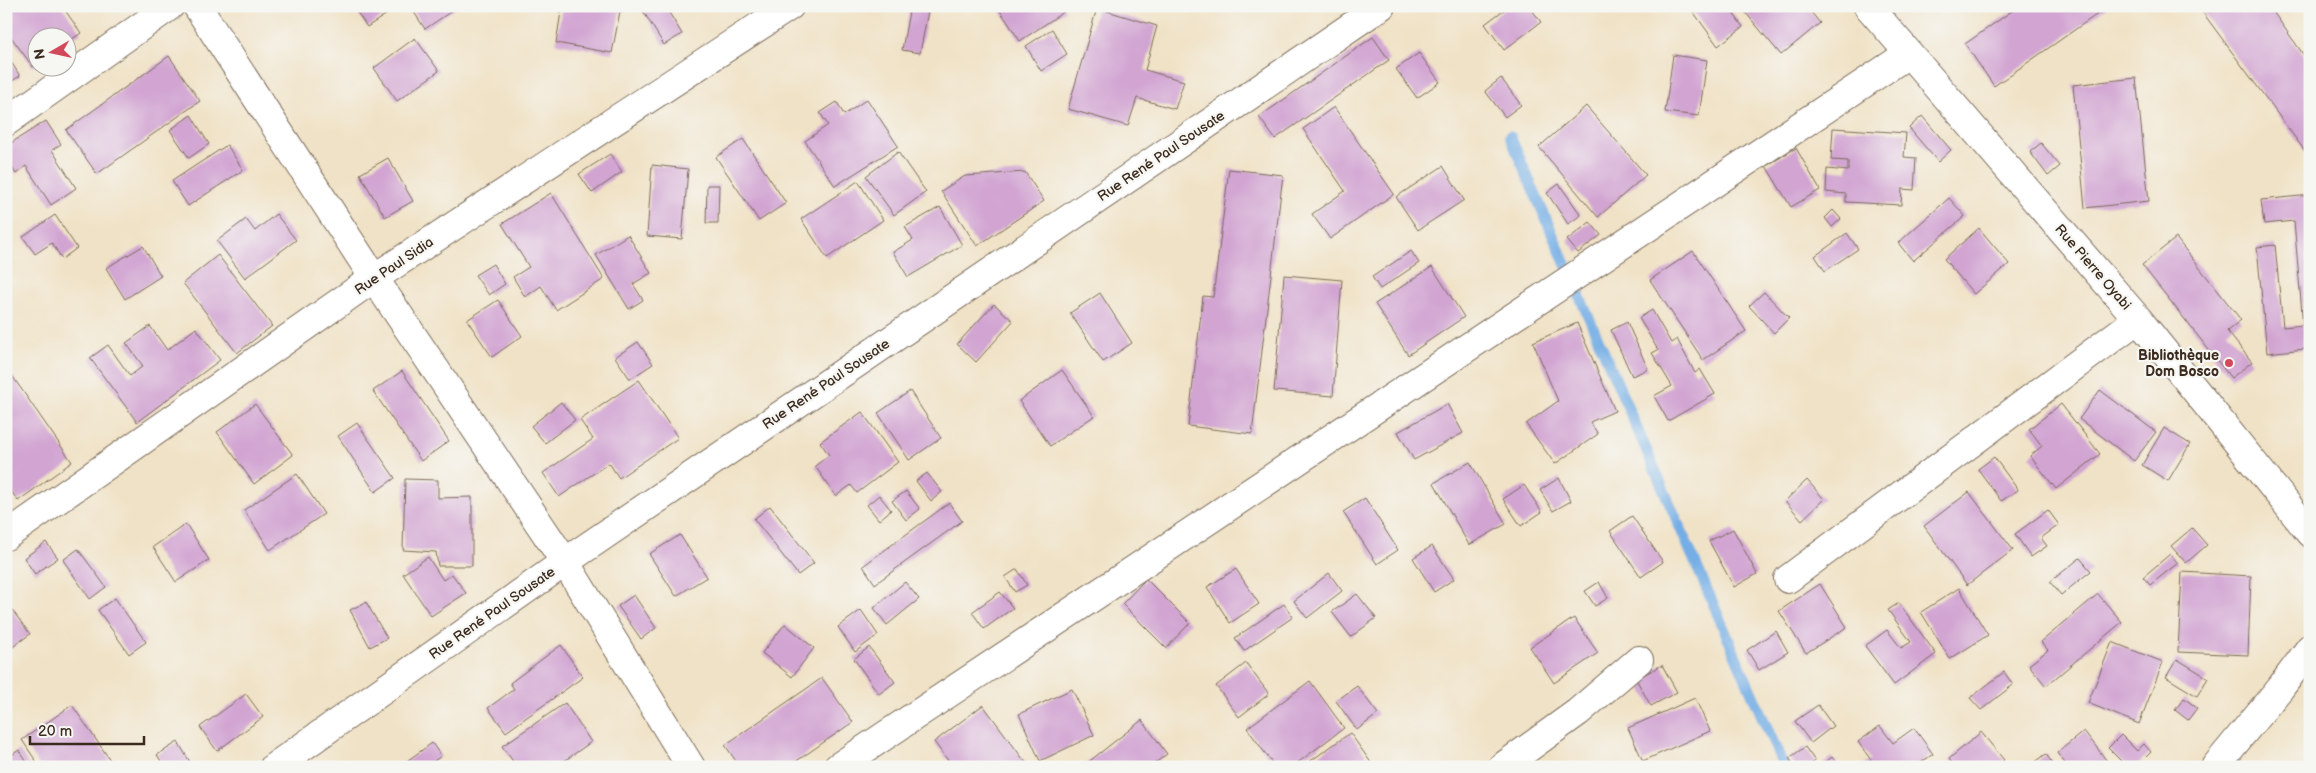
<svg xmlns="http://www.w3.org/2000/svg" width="2316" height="773" viewBox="0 0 2316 773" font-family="'Balsamiq Sans',sans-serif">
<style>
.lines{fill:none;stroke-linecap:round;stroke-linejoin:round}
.stream{stroke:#74aee5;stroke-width:11}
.building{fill:#d1a4d2}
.street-casing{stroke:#7a6a59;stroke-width:30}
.secondary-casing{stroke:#7a6a59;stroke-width:30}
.street{stroke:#fff;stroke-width:28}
.secondary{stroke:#fff;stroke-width:28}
.poi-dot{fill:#d1495b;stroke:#f6f6f2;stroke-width:2}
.labels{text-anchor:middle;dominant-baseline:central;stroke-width:4.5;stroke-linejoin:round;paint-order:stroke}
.street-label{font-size:14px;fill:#3b2a1e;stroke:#f6f6f2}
.poi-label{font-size:14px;font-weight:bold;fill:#3b2a1e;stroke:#f6f6f2;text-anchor:end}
</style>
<rect width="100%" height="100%" fill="#f6f6f2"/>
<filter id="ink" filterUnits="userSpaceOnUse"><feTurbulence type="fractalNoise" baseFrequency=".02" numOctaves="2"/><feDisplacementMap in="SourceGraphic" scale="10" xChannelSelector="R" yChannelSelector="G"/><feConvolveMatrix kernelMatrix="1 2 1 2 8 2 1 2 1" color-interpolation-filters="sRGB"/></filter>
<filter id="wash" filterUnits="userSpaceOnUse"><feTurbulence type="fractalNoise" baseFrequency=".0096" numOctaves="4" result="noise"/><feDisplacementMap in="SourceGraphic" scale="20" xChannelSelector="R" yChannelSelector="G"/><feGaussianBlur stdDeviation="1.12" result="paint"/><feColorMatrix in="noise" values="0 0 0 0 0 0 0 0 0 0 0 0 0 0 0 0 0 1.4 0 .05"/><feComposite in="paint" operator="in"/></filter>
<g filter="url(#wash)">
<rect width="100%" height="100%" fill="#f0e2c6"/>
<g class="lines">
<path class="stream" d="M 1510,136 L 1784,767"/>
</g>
<g id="blocks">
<path class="building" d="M 6,6 L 62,6 L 81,33 L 68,42 L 68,38 L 38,38 L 38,64 L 33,67 L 6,30 Z
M 353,6 L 399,6 L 367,27 Z
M 410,6 L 459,6 L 425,29 Z
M 562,6 L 621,6 L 612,53 L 556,43 Z
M 640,6 L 665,6 L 682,34 L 664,45 Z
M 910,6 L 929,6 L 920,53 L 902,50 Z
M 997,6 L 1063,6 L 1065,11 L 1020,41 Z
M 1509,6 L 1529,6 L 1541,22 L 1504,50 L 1485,24 Z
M 1697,6 L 1728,6 L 1743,27 L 1718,46 L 1692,10 Z
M 1740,6 L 1806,6 L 1820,23 L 1781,55 Z
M 2019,6 L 2109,6 L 1994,86 L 1965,44 Z
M 2198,6 L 2269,6 L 2310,64 L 2310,158 Z
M 1097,8 L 1157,26 L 1145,70 L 1184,81 L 1175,109 L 1137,98 L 1128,126 L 1068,109 Z
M 1052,29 L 1067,54 L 1041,71 L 1026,46 Z
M 1373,37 L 1389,60 L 1275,139 L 1259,117 Z
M 415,38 L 439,71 L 397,101 L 374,68 Z
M 1419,53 L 1440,82 L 1417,98 L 1396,69 Z
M 6,54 L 20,76 L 6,85 Z
M 1673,55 L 1707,60 L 1699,116 L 1665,112 Z
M 169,56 L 200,101 L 97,174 L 66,130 Z
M 1501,78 L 1521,105 L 1505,117 L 1485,91 Z
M 2136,78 L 2149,201 L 2085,208 L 2073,85 Z
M 867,99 L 898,146 L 835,186 L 805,141 L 828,125 L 820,113 L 837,102 L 844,115 Z
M 1586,106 L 1646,175 L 1598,217 L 1539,147 Z
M 1334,107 L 1394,194 L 1330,239 L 1312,214 L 1345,191 L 1303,129 Z
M 191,115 L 209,144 L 189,158 L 170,130 Z
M 1922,116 L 1951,150 L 1938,162 L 1909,128 Z
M 46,121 L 61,144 L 52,150 L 76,188 L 51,205 L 26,166 L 16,174 L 6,158 L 6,146 Z
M 1833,128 L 1906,133 L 1904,157 L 1916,158 L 1914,190 L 1902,189 L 1901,205 L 1846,202 L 1846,194 L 1826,192 L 1827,169 L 1848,171 L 1848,161 L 1831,160 Z
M 743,139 L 786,203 L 759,221 L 716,157 Z
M 2041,143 L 2060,166 L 2048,176 L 2030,152 Z
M 227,145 L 243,170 L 188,206 L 172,181 Z
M 1796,148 L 1820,190 L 1791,207 L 1766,166 Z
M 898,152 L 926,192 L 894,215 L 866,176 Z
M 610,154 L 622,172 L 592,193 L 579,174 Z
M 388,158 L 413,201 L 385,217 L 360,174 Z
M 652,165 L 688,169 L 682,239 L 647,236 Z
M 1443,166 L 1464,200 L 1418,230 L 1396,197 Z
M 1229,169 L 1283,175 L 1252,434 L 1188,426 L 1203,296 L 1213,297 Z
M 1025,172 L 1044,201 L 977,246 L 941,191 L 965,176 Z
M 858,181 L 883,220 L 827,258 L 801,219 Z
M 1559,184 L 1581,215 L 1568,224 L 1547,193 Z
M 707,185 L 719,185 L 718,223 L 706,223 Z
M 551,193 L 604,279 L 556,310 L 541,286 L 525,297 L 513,277 L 529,267 L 502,224 Z
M 2310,195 L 2310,368 L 2307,369 L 2305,349 L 2267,353 L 2257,247 L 2275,245 L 2283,327 L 2303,325 L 2294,221 L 2264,224 L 2261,200 Z
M 1949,198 L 1965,216 L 1913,261 L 1898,243 Z
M 940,207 L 962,245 L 908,277 L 893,252 L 913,240 L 905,227 Z
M 1833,210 L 1841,219 L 1832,227 L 1825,218 Z
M 276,214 L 296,240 L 245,278 L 217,241 L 246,219 L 255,231 Z
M 55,215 L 77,248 L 62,259 L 52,243 L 35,254 L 23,237 Z
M 1590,222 L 1601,235 L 1578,253 L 1567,240 Z
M 1979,228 L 2009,264 L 1974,294 L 1944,259 Z
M 1847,233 L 1858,249 L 1825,271 L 1815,256 Z
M 628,235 L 651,273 L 633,284 L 643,300 L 629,309 L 596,255 Z
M 2176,238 L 2241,320 L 2227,331 L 2252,362 L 2231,378 L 2142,265 Z
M 143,246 L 161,276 L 125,299 L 106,268 Z
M 1411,251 L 1419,263 L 1380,289 L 1372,277 Z
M 1693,251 L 1746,331 L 1703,360 L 1650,280 Z
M 218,255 L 272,326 L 237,353 L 183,283 Z
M 493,264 L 505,284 L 489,295 L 475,275 Z
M 1432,267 L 1464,317 L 1408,355 L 1375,304 Z
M 1284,275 L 1342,280 L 1333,396 L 1274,391 Z
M 1764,292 L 1789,318 L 1774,333 L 1749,306 Z
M 1100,293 L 1132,343 L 1103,362 L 1070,313 Z
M 498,300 L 522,336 L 492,357 L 467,320 Z
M 994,304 L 1013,321 L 976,362 L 957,344 Z
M 1652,310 L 1671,343 L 1677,339 L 1695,373 L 1700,369 L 1715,394 L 1668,421 L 1654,396 L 1672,386 L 1652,353 L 1658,350 L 1639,318 Z
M 1627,322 L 1648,369 L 1632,376 L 1611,330 Z
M 1577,323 L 1615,411 L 1590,422 L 1598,434 L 1555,464 L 1526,424 L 1558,401 L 1533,342 Z
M 150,326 L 167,350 L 196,328 L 220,360 L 137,422 L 90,358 L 108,345 L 130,376 L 143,366 L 126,343 Z
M 638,342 L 653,364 L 630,379 L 615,357 Z
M 6,367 L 72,462 L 18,501 L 6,484 Z
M 1062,370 L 1094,416 L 1050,446 L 1019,401 Z
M 402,371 L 449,441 L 421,461 L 373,391 Z
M 639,380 L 678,438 L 619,478 L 609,463 L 559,497 L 543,473 L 593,439 L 580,420 Z
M 2100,390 L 2156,432 L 2134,461 L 2079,419 Z
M 910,391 L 941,438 L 909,460 L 878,413 Z
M 561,402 L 575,420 L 545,443 L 531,426 Z
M 255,404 L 293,455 L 254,484 L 217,432 Z
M 1447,404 L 1463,433 L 1414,460 L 1398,432 Z
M 2061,404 L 2100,454 L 2056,489 L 2030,456 L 2042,446 L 2029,429 Z
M 862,412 L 898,462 L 857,493 L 851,485 L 836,496 L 815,466 L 829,455 L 820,442 Z
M 357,423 L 395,478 L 375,492 L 338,436 Z
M 2164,428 L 2190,444 L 2168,481 L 2142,465 Z
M 1994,457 L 2018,490 L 2001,501 L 1978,469 Z
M 1470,462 L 1506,524 L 1469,545 L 1434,483 Z
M 927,473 L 942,492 L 931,501 L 916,481 Z
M 297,474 L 324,514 L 270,550 L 244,510 Z
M 1559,478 L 1571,501 L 1553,511 L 1540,490 Z
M 405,479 L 438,480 L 438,498 L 472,497 L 472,566 L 438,566 L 436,552 L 403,550 Z
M 1807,480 L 1824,499 L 1802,520 L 1785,501 Z
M 1524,485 L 1542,512 L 1521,526 L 1503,499 Z
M 906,491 L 920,509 L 906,520 L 892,501 Z
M 1969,492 L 2013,550 L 1967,585 L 1924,526 Z
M 879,495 L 891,510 L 879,520 L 867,505 Z
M 1365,498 L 1398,550 L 1377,564 L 1343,512 Z
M 949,503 L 962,521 L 875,584 L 863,566 Z
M 770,506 L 814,563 L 798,575 L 754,519 Z
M 2048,510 L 2059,525 L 2041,538 L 2047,546 L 2031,557 L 2015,534 Z
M 1632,516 L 1663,562 L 1641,577 L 1610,531 Z
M 186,524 L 209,560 L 176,582 L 153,547 Z
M 2192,528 L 2207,545 L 2186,563 L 2171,546 Z
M 1733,529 L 1757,574 L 1734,587 L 1709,541 Z
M 680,535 L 707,577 L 676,596 L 649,554 Z
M 46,542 L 58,558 L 35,574 L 24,558 Z
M 1432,546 L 1454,579 L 1434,592 L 1413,558 Z
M 78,549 L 106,587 L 90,599 L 63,560 Z
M 2170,554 L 2178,563 L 2150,585 L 2143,577 Z
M 428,557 L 443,580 L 452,574 L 466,593 L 431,616 L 403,574 Z
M 2080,558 L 2091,571 L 2061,595 L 2050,582 Z
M 1017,569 L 1027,585 L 1015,592 L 1005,577 Z
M 1236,569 L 1259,604 L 1230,623 L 1207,587 Z
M 2182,572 L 2251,576 L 2248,655 L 2178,652 Z
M 1329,573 L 1342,591 L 1307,618 L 1294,601 Z
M 1146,579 L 1190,623 L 1166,648 L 1122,604 Z
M 905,582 L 919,599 L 887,625 L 874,608 Z
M 1599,582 L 1608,598 L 1595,606 L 1585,591 Z
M 1820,584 L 1847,627 L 1806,653 L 1779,611 Z
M 1959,588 L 1988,635 L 1950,659 L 1921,612 Z
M 1000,592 L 1013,608 L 984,629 L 972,612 Z
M 1357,594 L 1376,618 L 1351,637 L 1332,612 Z
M 2098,594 L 2122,622 L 2046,686 L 2029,665 L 2048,650 L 2041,642 Z
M 634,595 L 656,628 L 641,639 L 618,606 Z
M 115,598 L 146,642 L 129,654 L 98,610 Z
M 6,602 L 30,634 L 6,652 Z
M 366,602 L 387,638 L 370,647 L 350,610 Z
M 1899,603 L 1936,654 L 1894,685 L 1865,646 L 1887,630 L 1901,648 L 1911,642 L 1888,610 Z
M 1284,604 L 1293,617 L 1244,651 L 1235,638 Z
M 861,610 L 878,635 L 855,652 L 838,627 Z
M 1574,618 L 1598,653 L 1554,683 L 1530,647 Z
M 785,624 L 814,648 L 792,677 L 762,653 Z
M 1776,631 L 1788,652 L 1759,670 L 1747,650 Z
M 2112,642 L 2163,662 L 2139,724 L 2088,703 Z
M 561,645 L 583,677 L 506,732 L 488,708 L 514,689 L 510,683 Z
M 869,647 L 895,682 L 879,694 L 854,659 Z
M 2177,659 L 2208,678 L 2197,696 L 2166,677 Z
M 1246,663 L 1269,694 L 1239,717 L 1216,686 Z
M 1662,665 L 1677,692 L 1651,706 L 1636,679 Z
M 2004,672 L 2013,685 L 1981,710 L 1970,698 Z
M 822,678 L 853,722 L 788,767 L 740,767 L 725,745 Z
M 1310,681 L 1344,728 L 1292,767 L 1275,767 L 1247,728 Z
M 1357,686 L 1378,714 L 1357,730 L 1336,701 Z
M 1072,689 L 1094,735 L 1040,761 L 1019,714 Z
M 246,694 L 263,717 L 217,751 L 200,727 Z
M 1695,698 L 1710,731 L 1643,761 L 1628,728 Z
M 2184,698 L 2197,708 L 2188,720 L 2175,710 Z
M 565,703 L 591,742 L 556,767 L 517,767 L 502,746 Z
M 72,705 L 115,767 L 40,767 L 22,740 Z
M 983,705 L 1029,767 L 953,767 L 934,742 Z
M 1818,705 L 1833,726 L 1811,743 L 1795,721 Z
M 1142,720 L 1167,754 L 1150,767 L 1082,767 Z
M 1880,726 L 1893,743 L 1914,728 L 1933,754 L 1915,767 L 1861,767 L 1871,760 L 1858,742 Z
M 2084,731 L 2110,765 L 2108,767 L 2068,767 L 2057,753 Z
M 1981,732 L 2004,760 L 1996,767 L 1955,767 L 1949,759 Z
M 1350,733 L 1374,767 L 1302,767 Z
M 2121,735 L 2137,751 L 2144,744 L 2151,752 L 2136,767 L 2127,767 L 2108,748 Z
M 178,742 L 193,767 L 165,767 L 157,755 Z
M 432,743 L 441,756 L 426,767 L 406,767 L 404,763 Z
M 1805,747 L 1815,761 L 1807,767 L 1795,767 L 1789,758 Z
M 19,750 L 30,767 L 6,767 L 6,759 Z
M 2046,754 L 2055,767 L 2029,767 Z
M 1832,757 L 1840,767 L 1825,767 L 1823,764 Z"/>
</g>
</g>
<g filter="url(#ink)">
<use href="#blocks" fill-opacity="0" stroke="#7a6a59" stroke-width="1"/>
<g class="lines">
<g class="street-casing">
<path id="street" d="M 197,6 L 374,278 L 565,562 L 691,767
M 1868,6 L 2138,319 L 2310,533
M 6,122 L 170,6
M 6,536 L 374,278 L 790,6
M 1788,579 L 2138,319
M 274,767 L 565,562 L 1381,6
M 838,767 L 1908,54
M 1502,767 L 1578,712 L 1639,660"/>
</g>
<g class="secondary-casing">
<path id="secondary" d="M 2215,767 L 2281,687 L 2310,648"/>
</g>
<use href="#street" class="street"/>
<use href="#secondary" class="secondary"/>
</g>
</g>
<circle class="poi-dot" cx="2229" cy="363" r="5"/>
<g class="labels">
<g class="street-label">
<text transform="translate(1161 156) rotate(-34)">Rue René Paul Sousate</text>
<text transform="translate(394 266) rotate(-34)">Rue Paul Sidia</text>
<text transform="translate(2093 267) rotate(49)">Rue Pierre Oyabi</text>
<text transform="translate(826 384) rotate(-34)">Rue René Paul Sousate</text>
<text transform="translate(492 613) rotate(-35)">Rue René Paul Sousate</text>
</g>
<g class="poi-label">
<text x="2219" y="355">Bibliothèque<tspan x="2219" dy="16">Dom Bosco</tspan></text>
</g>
</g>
<rect width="2316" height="773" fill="none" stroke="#f6f6f2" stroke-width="25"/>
<g transform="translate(52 52) rotate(261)"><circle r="24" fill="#f6f6f2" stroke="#aba49d"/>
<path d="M0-4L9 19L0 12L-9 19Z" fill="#d1495b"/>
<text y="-8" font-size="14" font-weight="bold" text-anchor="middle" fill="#3b2a1e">N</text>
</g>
<path d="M30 736v8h114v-8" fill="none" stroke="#3b2a1e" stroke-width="2.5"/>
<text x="38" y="736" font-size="15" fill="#3b2a1e" stroke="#f6f6f2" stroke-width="4" paint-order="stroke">20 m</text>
</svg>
